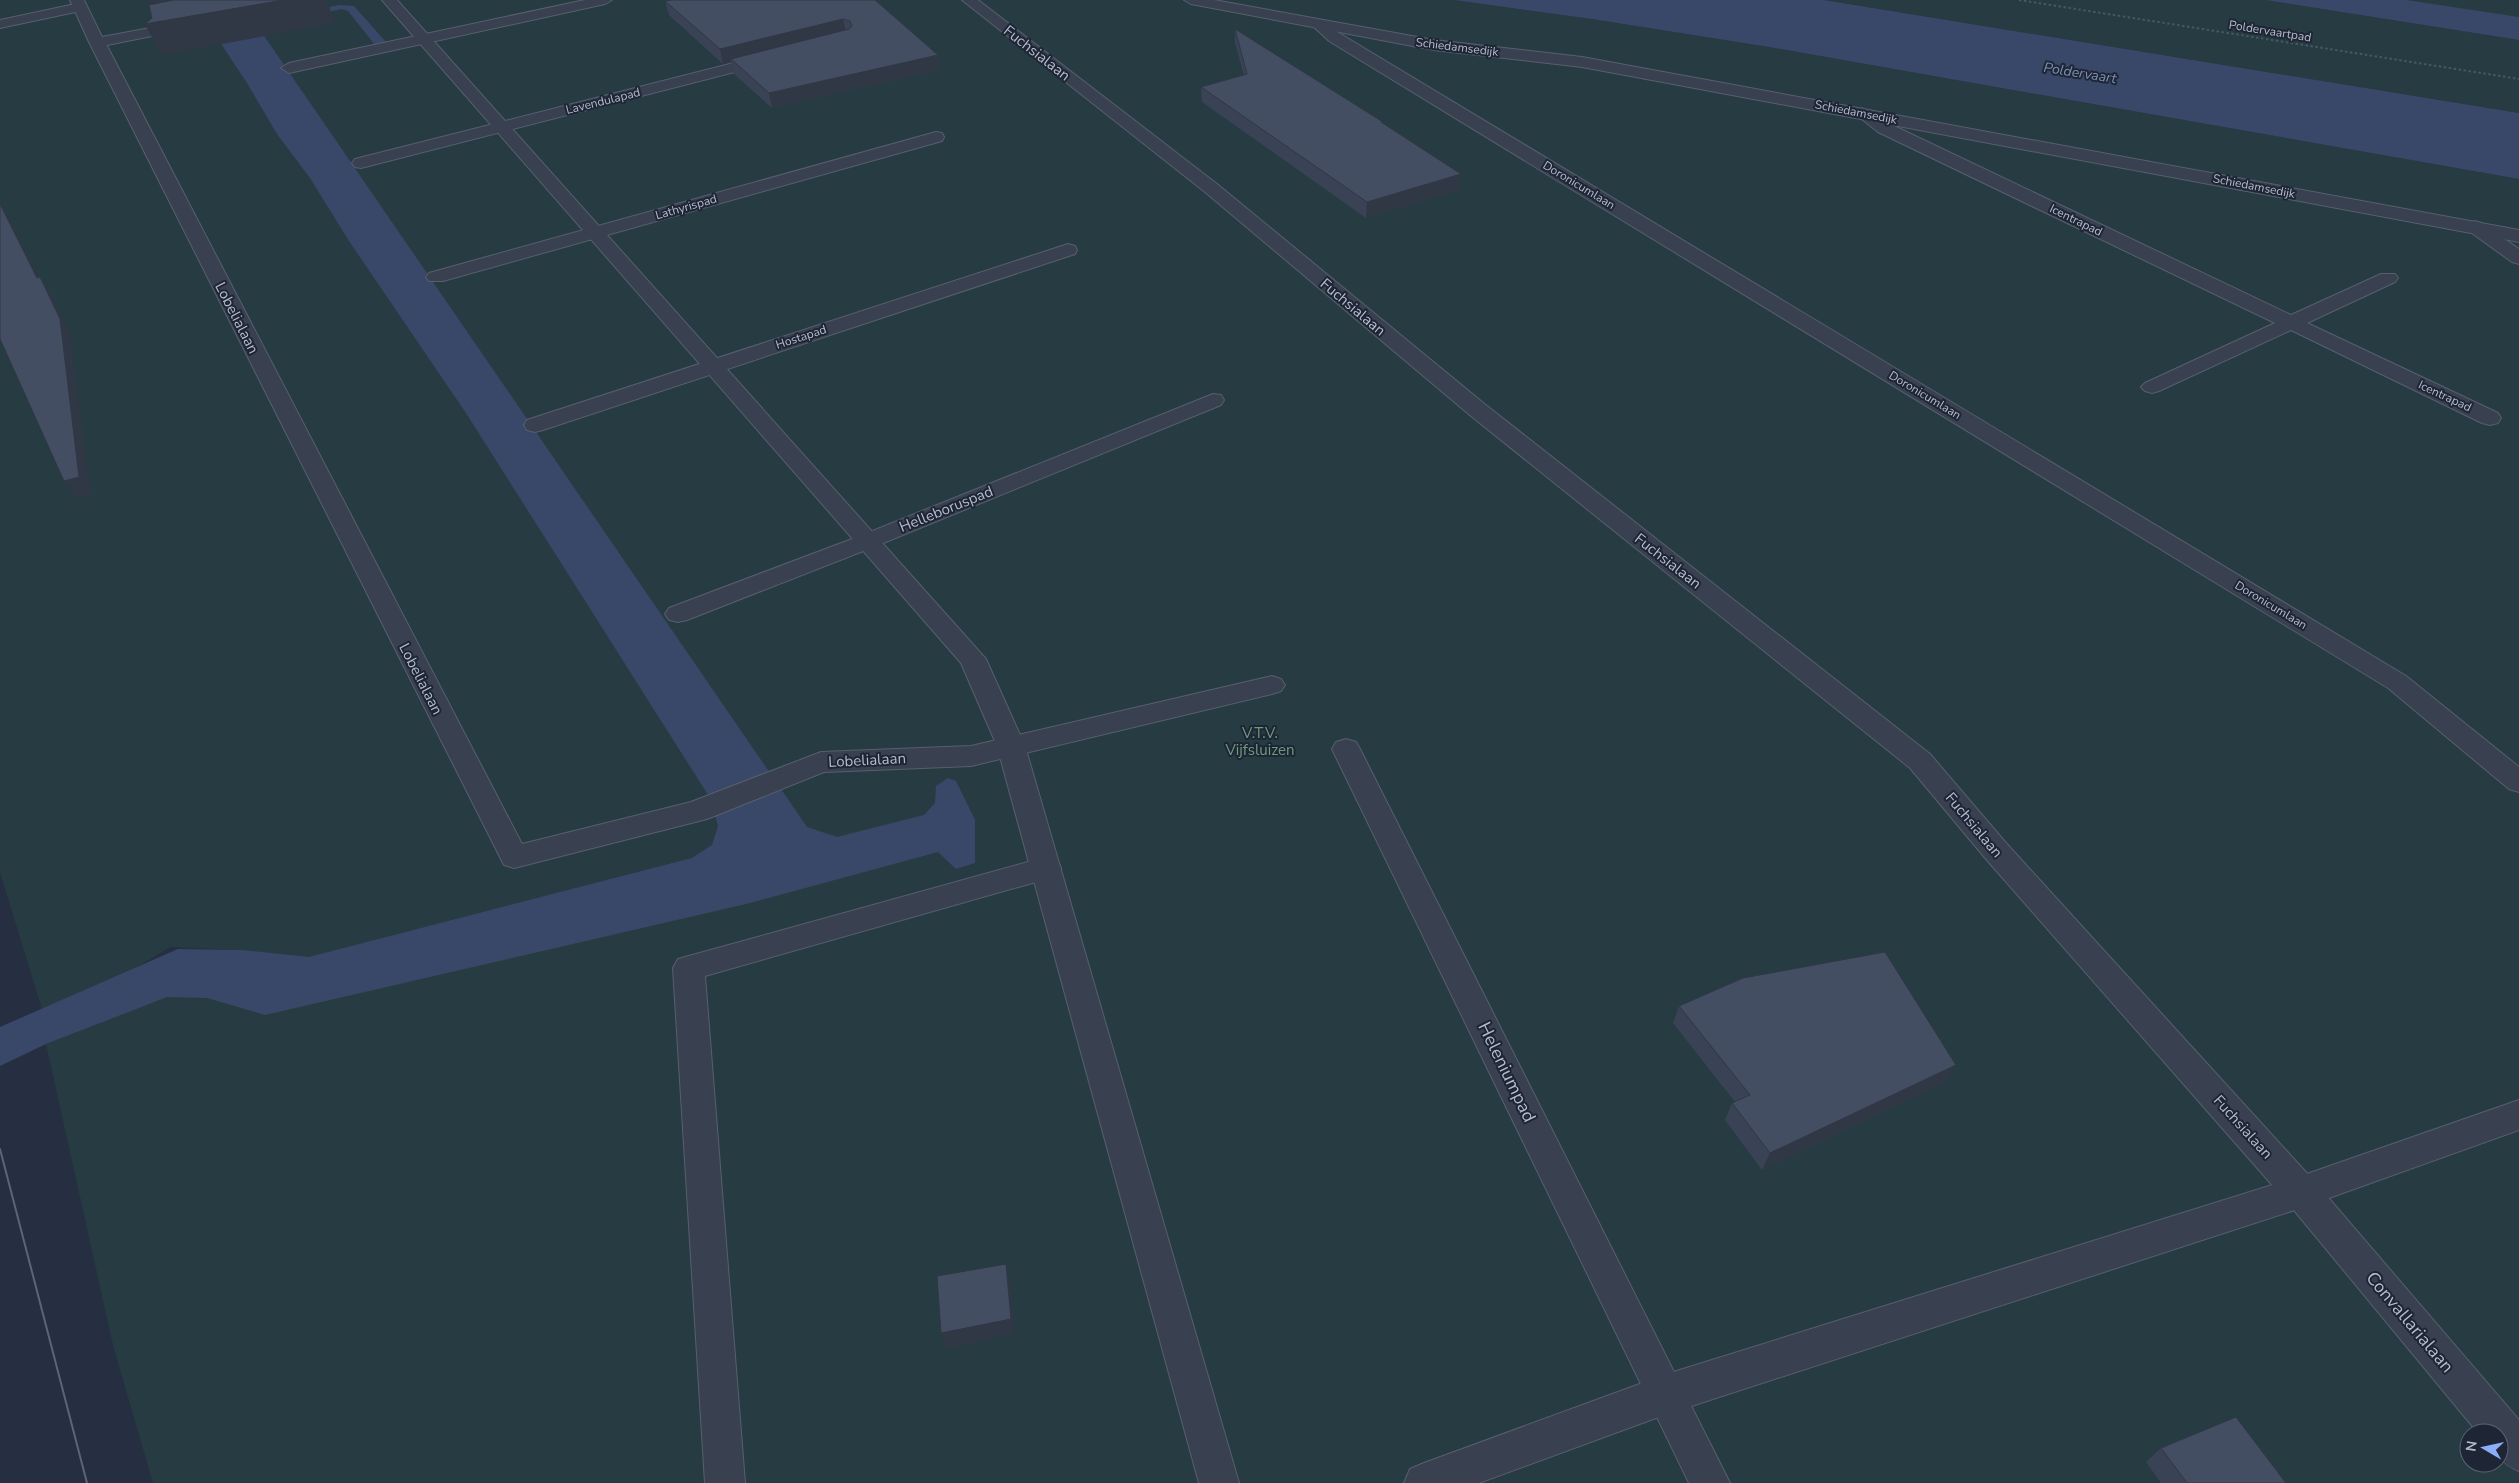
<svg xmlns="http://www.w3.org/2000/svg" width="2519" height="1483" viewBox="0 0 2519 1483" font-family="'Nunito Sans',sans-serif">
<style>
.green{fill:#273c42;fill-rule:evenodd}
.water{fill:#394868}
.lines{fill:none;stroke-linecap:round;stroke-linejoin:round}
.service-casing{stroke:#575f6e;stroke-width:2}
.minor-casing{stroke:#575f6e;stroke-width:2}
.path{stroke:#45595f;stroke-width:2;stroke-dasharray:2.5 2.5;stroke-linecap:butt}
.service{fill:#394151;fill-rule:evenodd}
.minor{fill:#394151;fill-rule:evenodd}
.tram{stroke:#5b6478;stroke-width:2}
.wall{fill:#3a4355}
.shaded-wall{fill:#303745}
.building{fill:#444e63;stroke:#303745}
.labels{text-anchor:middle;dominant-baseline:central;stroke-width:4;stroke-linejoin:round;paint-order:stroke}
.far-street-label{font-size:12px;fill:#b6bccb;stroke:#1e2636}
.far-water-label{font-size:14px;font-style:italic;fill:#7d8fb2;stroke:#1e2636}
.street-label{font-size:15px;fill:#b6bccb;stroke:#1e2636}
.park-label{font-size:15px;fill:#6d9c7c;stroke:#1e2636}
.near-street-label{font-size:18px;fill:#b6bccb;stroke:#1e2636}
</style>
<rect width="100%" height="100%" fill="#252f41"/>
<path class="green" d="M 0,0 L 1454,0 L 1592,19 L 1769,47 L 2519,179 L 2519,1483 L 153,1483 L 113,1345 L 46,1044 L 135,1008 L 241,950 L 170,947 L 130,971 L 42,1009 L 0,872 ZM 2469,1433 L 2499,1433 L 2499,1463 L 2469,1463 Z
M 1824,0 L 2265,0 L 2519,40 L 2519,113 Z
M 2358,0 L 2519,0 L 2519,23 Z"/>
<path class="water" d="M 192,0 L 261,21 L 339,5 L 354,6 L 386,42 L 375,45 L 348,11 L 342,9 L 258,27 L 807,827 L 837,837 L 924,815 L 935,803 L 936,786 L 948,778 L 956,781 L 975,820 L 975,863 L 956,869 L 938,852 L 746,904 L 265,1015 L 207,998 L 167,997 L 46,1044 L 0,1066 L 0,1027 L 178,949 L 242,950 L 309,957 L 692,858 L 712,845 L 718,826 L 710,798 L 466,413 L 349,241 L 310,178 L 277,134 L 247,83 Z
M 1454,0 L 1824,0 L 2519,113 L 2519,179 L 1769,47 L 1592,19 Z
M 2265,0 L 2406,0 L 2519,17 L 2519,40 Z"/>
<g class="lines">
<g class="service-casing">
<path id="service" d="M 585,0 L 612,0 L 605,4 L 289,73 L 281,68 L 289,63 Z
M 962,0 L 978,0 L 1217,184 L 1487,406 L 1930,754 L 2006,843 L 2314,1181 L 2519,1420 L 2519,1471 C 2496,1461 2499,1456 2499,1433 L 2478,1433 L 2288,1203 L 1986,859 L 1910,768 L 1471,416 L 1205,192 Z
M 80,3 L 87,7 L 85,10 L 0,28 L 0,20 Z
M 1319,21 L 2406,676 L 2519,767 L 2519,792 L 2509,789 L 2388,688 L 1329,41 L 1312,25 Z
M 97,37 L 105,42 L 522,844 L 691,802 L 821,752 L 971,746 L 1272,676 L 1281,679 L 1285,685 L 1281,691 L 1272,694 L 971,766 L 824,772 L 707,819 L 514,868 L 504,865 L 89,42 Z
M 769,54 L 774,56 L 777,59 L 774,62 L 361,168 L 355,167 L 352,163 L 355,159 Z
M 1862,108 L 1890,124 L 2291,315 L 2381,274 L 2395,274 L 2398,278 L 2395,282 L 2307,323 L 2498,413 L 2501,418 L 2498,423 L 2490,425 L 2482,423 L 2291,330 L 2159,391 L 2152,393 L 2145,391 L 2141,387 L 2145,383 L 2275,323 L 1878,132 L 1854,113 Z
M 936,132 L 942,133 L 944,137 L 942,141 L 443,281 L 429,281 L 426,277 L 429,273 Z
M 2475,221 L 2481,223 L 2519,249 L 2519,264 L 2512,262 L 2469,231 L 2466,227 L 2469,223 Z
M 1068,244 L 1075,246 L 1077,250 L 1075,254 L 543,430 L 535,432 L 527,430 L 524,425 L 527,420 Z
M 1213,394 L 1221,395 L 1224,400 L 1221,405 L 876,546 L 687,620 L 678,622 L 669,620 L 665,614 L 669,608 L 860,536 Z
M 1346,739 L 1356,742 L 1360,749 L 1730,1483 L 1689,1483 L 1332,749 L 1336,742 Z
M 1046,857 L 1057,860 L 1061,868 L 1057,876 L 705,976 L 745,1483 L 705,1483 L 673,968 L 678,959 Z"/>
</g>
<g class="minor-casing">
<path id="minor" d="M 70,0 L 84,0 L 102,37 L 187,21 L 194,25 L 187,29 L 97,47 L 89,42 Z
M 382,0 L 397,0 L 986,659 L 1025,746 L 1239,1483 L 1199,1483 L 997,746 L 961,663 Z
M 1184,0 L 1214,0 L 1434,40 L 1582,57 L 2519,230 L 2519,242 L 1582,67 L 1434,50 L 1191,4 Z
M 2519,1100 L 2519,1130 L 2301,1208 L 1667,1414 L 1479,1483 L 1404,1483 L 1410,1469 L 1424,1463 L 1667,1374 L 2301,1176 Z"/>
</g>
<path class="path" d="M 2019,0 L 2519,79"/>
<use href="#service" class="service"/>
<use href="#minor" class="minor"/>
<path class="tram" d="M 0,1149 L 87,1483"/>
</g>
<path class="wall" d="M 875,0 L 938,55 L 940,70 L 772,108 L 734,74 L 731,62 L 723,64 L 669,15 L 665,1 Z
M 1235,29 L 1383,122 L 1383,124 L 1459,190 L 1366,218 L 1202,102 L 1201,87 L 1244,75 L 1235,43 Z
M 1679,1006 L 1946,1082 L 1762,1170 L 1725,1120 L 1732,1103 L 1735,1102 L 1673,1023 Z
M 2161,1448 L 2286,1483 L 2161,1483 L 2146,1462 Z"/>
<path class="shaded-wall" d="M 149,0 L 326,0 L 336,23 L 161,55 L 145,24 L 159,22 Z
M 843,19 L 846,33 L 731,59 L 731,62 L 723,64 L 720,49 Z
M 938,55 L 940,70 L 772,108 L 769,93 Z
M 1461,174 L 1459,190 L 1366,218 L 1367,202 Z
M 0,201 L 47,294 L 37,278 L 0,204 Z
M 40,277 L 51,294 L 70,335 L 91,495 L 76,499 L 64,481 Z
M 1956,1065 L 1946,1082 L 1762,1170 L 1770,1153 Z
M 1006,1264 L 1010,1280 L 1015,1334 L 946,1349 L 941,1333 Z"/>
<path class="building" d="M 174,0 L 284,0 L 145,24 L 152,18 L 149,5 Z
M 672,0 L 875,0 L 938,55 L 769,93 L 731,59 L 849,29 L 852,26 L 850,21 L 843,19 L 720,49 L 665,1 Z
M 1235,29 L 1383,122 L 1381,122 L 1461,174 L 1367,202 L 1201,87 L 1247,74 Z
M 0,204 L 37,278 L 40,277 L 60,319 L 79,477 L 64,481 L 0,339 Z
M 1885,952 L 1956,1065 L 1770,1153 L 1732,1103 L 1750,1095 L 1679,1006 L 1743,978 Z
M 1006,1264 L 1011,1319 L 941,1333 L 937,1276 Z
M 2236,1417 L 2286,1483 L 2187,1483 L 2161,1448 Z"/>
<g class="labels">
<g class="far-street-label">
<text transform="translate(2270 31) rotate(9)">Poldervaartpad</text>
<text transform="translate(1457 47) rotate(7)">Schiedamsedijk</text>
<text transform="translate(603 101) rotate(-14)">Lavendulapad</text>
<text transform="translate(1856 112) rotate(11)">Schiedamsedijk</text>
<text transform="translate(1579 185) rotate(31)">Doronicumlaan</text>
<text transform="translate(2254 186) rotate(11)">Schiedamsedijk</text>
<text transform="translate(686 207) rotate(-16)">Lathyrispad</text>
<text transform="translate(2076 220) rotate(26)">Icentrapad</text>
<text transform="translate(801 337) rotate(-18)">Hostapad</text>
<text transform="translate(1925 395) rotate(31)">Doronicumlaan</text>
<text transform="translate(2445 396) rotate(25)">Icentrapad</text>
<text transform="translate(2271 605) rotate(31)">Doronicumlaan</text>
</g>
<g class="far-water-label">
<text transform="translate(2080 73) rotate(9)">Poldervaart</text>
</g>
<g class="street-label">
<text transform="translate(1037 53) rotate(38)">Fuchsialaan</text>
<text transform="translate(1353 307) rotate(40)">Fuchsialaan</text>
<text transform="translate(237 318) rotate(63)">Lobelialaan</text>
<text transform="translate(946 509) rotate(-22)">Helleboruspad</text>
<text transform="translate(1668 561) rotate(38)">Fuchsialaan</text>
<text transform="translate(421 679) rotate(63)">Lobelialaan</text>
<text transform="translate(867 760) rotate(-3)">Lobelialaan</text>
<text transform="translate(1974 825) rotate(50)">Fuchsialaan</text>
<text transform="translate(2243 1127) rotate(48)">Fuchsialaan</text>
</g>
<g class="park-label">
<text x="1260" y="733">V.T.V.<tspan x="1260" dy="17">Vijfsluizen</tspan></text>
</g>
<g class="near-street-label">
<text transform="translate(1507 1072) rotate(64)">Heleniumpad</text>
<text transform="translate(2410 1322) rotate(50)">Convallarialaan</text>
</g>
</g>
<g transform="translate(2484 1448) rotate(279)"><circle r="24" fill="#1e2636" stroke="#5b6272"/>
<path d="M0-4L9 19L0 12L-9 19Z" fill="#8cadfa"/>
<text y="-8" font-size="14" font-weight="bold" text-anchor="middle" fill="#b6bccb">N</text>
</g>
</svg>
